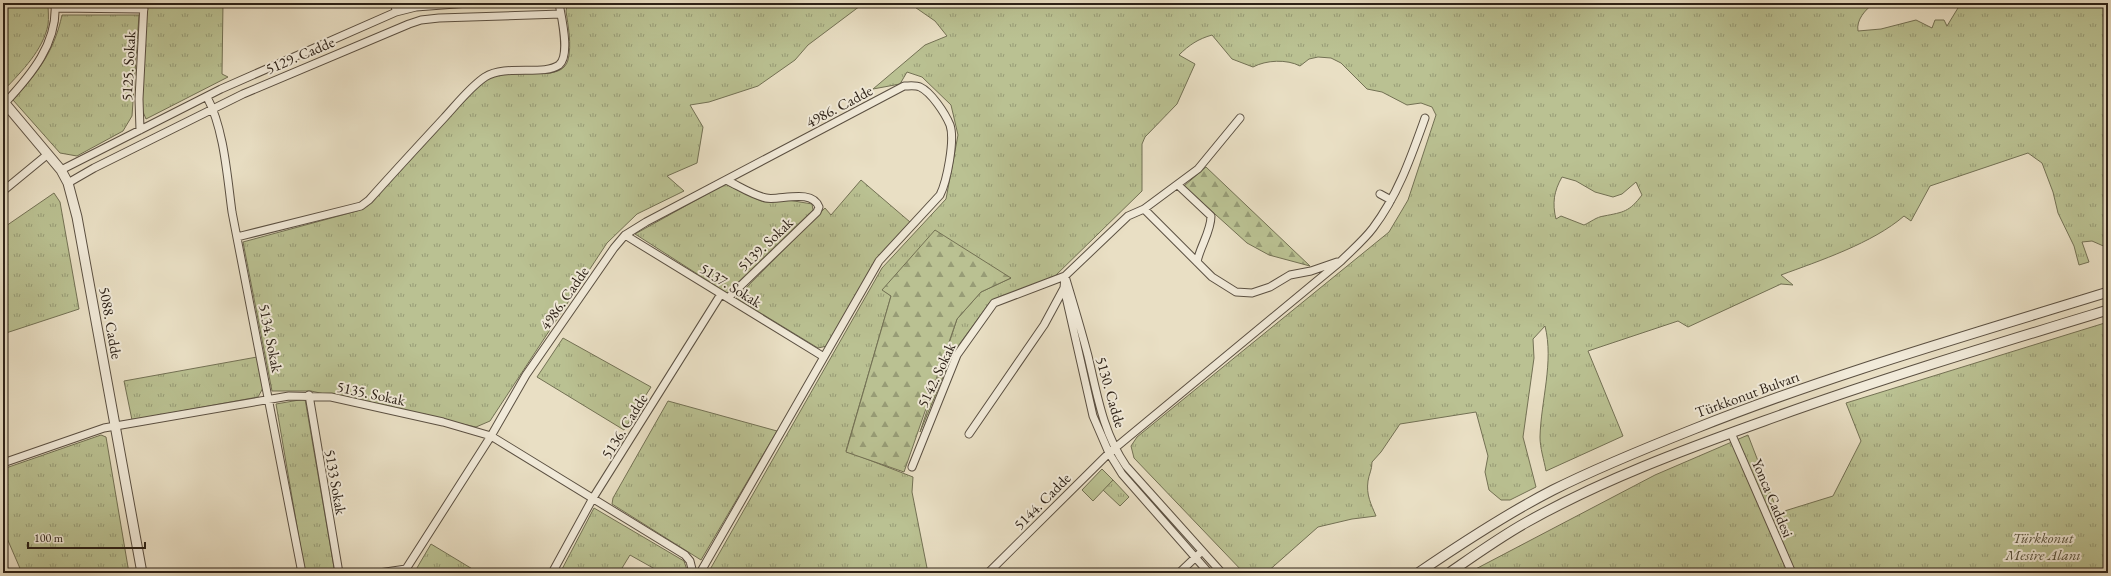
<svg xmlns="http://www.w3.org/2000/svg" width="2111" height="576" viewBox="0 0 2111 576" font-family="'EB Garamond',serif">
<style>
.grass{fill:url(#grass-tufts);stroke:#737154;fill-rule:evenodd}
.forest{fill:url(#forest-firs);stroke:#737154}
.garden{fill:#bac192;stroke:#737154}
.lines{fill:none;stroke-linecap:round;stroke-linejoin:round}
.minor-casing{stroke:#5b5042;stroke-width:9}
.tertiary-casing{stroke:#5b5042;stroke-width:11}
.minor{stroke:#f1ead9;stroke-width:7}
.tertiary{stroke:#f1ead9;stroke-width:9}
.labels{text-anchor:middle;dominant-baseline:central;stroke-width:4;stroke-linejoin:round;paint-order:stroke}
.street-label{font-size:15px;fill:#2c2117;stroke:#f1ead9}
.park-label{font-size:15px;font-style:italic;fill:#57513c;stroke:#f1ead9}
</style>
<defs>
<pattern id="grass-tufts" width="24" height="20" patternUnits="userSpaceOnUse"><rect width="24" height="20" fill="#bac192"/><path d="M3 7l-1-3M5 7V3M7 7l1-3M15 17l-1-3M17 17v-4M19 17l1-3" fill="none" stroke="#979c76"/></pattern>
<pattern id="forest-firs" width="22" height="20" patternUnits="userSpaceOnUse"><rect width="22" height="20" fill="#bac192"/><path d="M5 1l3.5 6h-7zM16 11l3.5 6h-7z" fill="#979c76"/></pattern>
</defs>
<rect width="100%" height="100%" fill="#e9dfc4"/>
<filter id="stains"><feTurbulence type="fractalNoise" baseFrequency=".005" numOctaves="4"/><feColorMatrix values="0 0 0 0 .2 0 0 0 0 .09 0 0 0 0 .02 0 0 0 .5 -.17"/></filter>
<radialGradient id="worn" r=".72"><stop offset=".6" stop-color="#630" stop-opacity="0"/><stop offset="1" stop-color="#630" stop-opacity=".3"/></radialGradient>
<path class="grass" d="M 11,3 L 48,3 C 48,10 49,18 48,25 C 43,50 22,71 5,89 L 3,86 L 3,9 Z
M 147,3 L 223,3 L 222,74 L 228,77 L 146,119 L 141,107 Z
M 572,3 L 864,3 L 808,45 L 795,60 L 758,86 L 709,102 L 690,105 L 703,127 L 697,163 L 667,176 L 684,191 L 637,214 L 607,243 L 490,421 L 476,427 L 311,391 L 272,391 L 243,242 L 357,211 L 370,204 L 481,83 C 487,79 494,73 502,72 C 518,69 562,83 568,60 C 572,44 568,26 566,11 L 567,6 Z
M 909,3 L 1874,3 C 1865,10 1856,20 1858,31 L 1881,29 L 1916,20 L 1932,28 L 1935,20 L 1944,20 L 1947,26 L 1961,3 L 2108,3 L 2108,248 L 2092,241 L 2082,242 L 2089,262 L 2079,265 L 2074,246 L 2058,213 L 2053,192 L 2042,163 L 2028,153 L 1930,186 L 1911,221 L 1904,216 C 1873,243 1819,261 1781,275 L 1793,285 L 1781,284 L 1688,327 L 1678,321 L 1588,351 L 1623,436 L 1546,471 C 1544,460 1540,448 1540,437 C 1541,400 1554,362 1545,326 L 1533,339 L 1534,358 L 1523,437 L 1536,487 L 1510,500 L 1501,500 L 1489,490 L 1485,472 L 1488,456 L 1476,412 L 1400,424 L 1381,452 L 1372,462 C 1372,470 1369,474 1368,481 C 1366,495 1371,504 1376,516 L 1352,519 L 1318,527 L 1266,573 L 1244,573 L 1134,458 L 1131,446 L 1137,437 L 1389,232 L 1408,200 L 1436,115 L 1432,107 L 1421,103 L 1407,105 L 1382,92 L 1367,89 L 1341,63 L 1331,58 L 1318,57 L 1309,59 L 1300,66 C 1287,59 1266,60 1253,67 L 1232,59 L 1212,35 C 1198,39 1189,45 1179,55 L 1195,64 L 1177,104 L 1145,137 L 1142,144 L 1142,191 L 1053,278 L 990,302 L 953,353 L 920,432 L 957,319 L 981,292 L 1011,278 L 883,290 L 891,296 L 846,451 L 913,477 L 912,492 L 928,573 L 708,573 L 882,268 L 946,199 L 958,135 L 951,105 L 922,77 L 907,72 L 900,84 L 873,89 L 925,45 L 947,36 L 935,21 ZM 1562,177 L 1576,181 L 1595,192 L 1613,197 L 1622,194 L 1636,182 L 1642,195 C 1629,212 1624,212 1604,216 C 1596,217 1591,222 1584,225 L 1561,216 L 1556,219 C 1552,203 1554,191 1562,177 Z
M 62,15 L 139,15 L 132,116 L 123,131 L 77,156 L 60,153 L 13,100 C 38,72 54,52 62,15 Z
M 861,180 L 910,222 L 872,266 L 827,346 L 818,348 L 736,298 L 825,208 L 831,215 Z
M 725,184 L 761,201 L 767,202 L 788,200 L 812,204 L 813,210 L 727,293 L 635,234 Z
M 54,193 L 60,202 L 79,309 L 3,334 L 3,228 Z
M 2108,322 L 2108,573 L 1468,573 L 1655,475 L 1748,435 L 1778,513 L 1833,496 L 1861,441 L 1846,403 Z
M 563,338 L 651,387 L 624,430 L 537,377 Z
M 257,357 L 263,388 L 258,397 L 132,420 L 124,381 Z
M 305,399 L 335,573 L 305,573 L 276,404 Z
M 668,401 L 777,431 L 701,560 L 612,504 L 613,498 Z
M 101,435 L 106,437 L 129,573 L 22,573 L 3,529 L 3,469 Z
M 1113,480 L 1129,497 L 1120,506 L 1103,490 Z
M 594,508 L 684,561 L 688,573 L 662,573 L 630,555 L 619,573 L 560,573 Z
M 431,544 L 479,573 L 414,573 Z"/>
<path class="forest" d="M 1206,167 L 1310,266 L 1269,255 L 1247,243 L 1184,186 Z
M 935,230 L 1011,278 L 981,292 L 957,319 L 904,472 L 846,452 L 891,296 L 882,290 Z"/>
<path class="garden" d="M 1102,469 L 1113,480 L 1093,501 L 1082,490 Z"/>
<g class="lines">
<g class="minor-casing">
<path id="minor" d="M 395,3 L 396,12
M 55,8 L 144,9
M 207,97 C 224,129 227,175 232,212 L 302,573
M 5,103 C 31,75 58,43 55,3
M 140,130 L 139,99 L 144,3
M 61,170 L 221,89 L 396,12 L 416,7 L 469,3
M 726,180 C 739,186 752,195 766,198 C 779,201 812,188 819,207 L 817,212 L 728,298
M 68,183 L 94,168 L 243,94 L 409,24 L 421,20 L 439,18 L 561,14
M 1178,185 L 1211,216 C 1211,232 1200,246 1197,262
M 3,191 L 48,154
M 1380,194 L 1391,200
M 1144,209 L 1212,277 L 1236,292 L 1252,293 L 1270,287 L 1290,275 L 1311,271 L 1337,262
M 625,235 L 824,357
M 237,237 L 361,206 L 369,200 C 394,172 419,145 444,118 C 457,104 470,87 485,77 C 506,64 544,76 559,65 C 571,55 561,16 559,3
M 1064,288 L 1093,416 L 1109,453 L 1122,474 L 1209,573
M 309,395 L 339,573
M 1731,433 L 1792,573
M 969,434 L 1044,325 L 1064,288 L 1065,276 L 1128,216 L 1144,209 L 1198,169 L 1240,118
M 3,463 L 104,428 L 289,396 L 331,397 L 443,422 L 491,436 L 685,555 L 690,561 L 693,573
M 912,467 L 957,355 L 994,303 L 1065,276 C 1073,303 1081,329 1088,356 C 1097,394 1103,433 1126,466 L 1222,573
M 379,573 L 406,569
M 406,573 L 406,569 L 491,436 L 526,375 L 614,248 L 625,235 L 646,222 L 904,86 C 909,86 916,85 920,87 C 931,92 945,113 950,125 C 955,140 947,181 940,195 L 879,261 L 700,573
M 552,573 L 593,498 L 721,294
M 988,573 L 1109,453 L 1341,261 C 1352,250 1364,240 1373,228 C 1398,195 1411,157 1425,118
M 1179,573 L 1199,554"/>
</g>
<g class="tertiary-casing">
<path id="tertiary" d="M 3,101 L 61,170 L 68,183 L 77,217 L 142,573
M 1418,573 C 1462,543 1506,514 1553,490 C 1599,467 1646,448 1694,429 C 1829,375 1969,335 2108,292
M 1449,573 C 1475,555 1500,537 1527,522 C 1602,480 1683,450 1764,421 C 1877,380 1993,345 2108,310"/>
</g>
<use href="#minor" class="minor"/>
<use href="#tertiary" class="tertiary"/>
</g>
<g class="labels">
<g class="street-label">
<text transform="translate(300 55) rotate(-23)">5129. Cadde</text>
<text transform="translate(128 66) rotate(-87)">5125. Sokak</text>
<text transform="translate(839 106) rotate(-28)">4986. Cadde</text>
<text transform="translate(765 244) rotate(-44)">5139. Sokak</text>
<text transform="translate(731 285) rotate(32)">5137. Sokak</text>
<text transform="translate(564 298) rotate(-55)">4986. Cadde</text>
<text transform="translate(111 323) rotate(80)">5088. Cadde</text>
<text transform="translate(271 338) rotate(79)">5134. Sokak</text>
<text transform="translate(936 375) rotate(-65)">5142. Sokak</text>
<text transform="translate(1111 392) rotate(74)">5130. Cadde</text>
<text transform="translate(371 393) rotate(12)">5135. Sokak</text>
<text transform="translate(1747 394) rotate(-20)">Türkkonut Bulvarı</text>
<text transform="translate(624 426) rotate(-58)">5136. Cadde</text>
<text transform="translate(336 482) rotate(80)">5133 Sokak</text>
<text transform="translate(1773 498) rotate(67)">Yonca Caddesi</text>
<text transform="translate(1042 501) rotate(-45)">5144. Cadde</text>
</g>
<g class="park-label">
<text x="2043" y="537">Türkkonut<tspan x="2043" dy="17">Mesire Alanı</tspan></text>
</g>
</g>
<rect width="2111" height="576" fill="none" stroke="#e9dfc4" stroke-width="16"/>
<rect x="4" y="4" width="2103" height="568" fill="none" stroke="#2c2117" stroke-width="2"/>
<rect x="8" y="8" width="2095" height="560" fill="none" stroke="#2c2117"/>
<path d="M28 542v6h117v-6" fill="none" stroke="#2c2117" stroke-width="2"/>
<text x="34" y="542" font-size="12" fill="#2c2117" stroke="#f1ead9" stroke-width="3" paint-order="stroke">100 m</text>
<rect width="100%" height="100%" filter="url(#stains)"/>
<rect width="100%" height="100%" fill="url(#worn)"/>
</svg>
